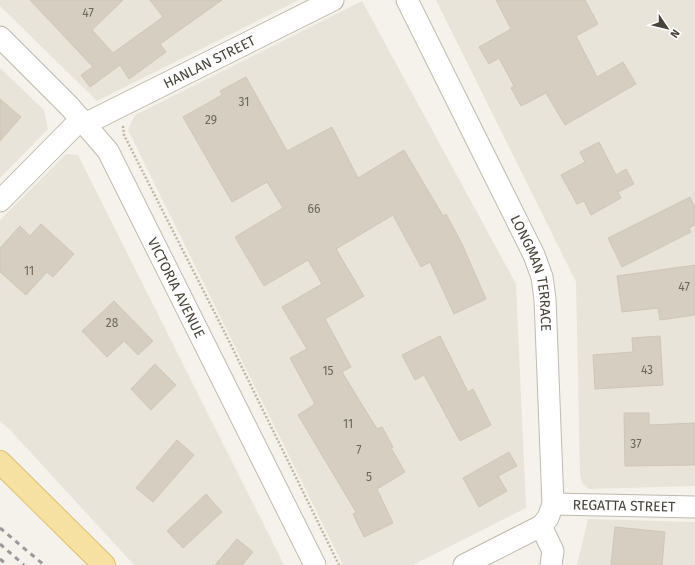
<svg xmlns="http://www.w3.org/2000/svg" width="695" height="565" viewBox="0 0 695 565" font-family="'Fira Sans',sans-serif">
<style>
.residential{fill:#e8e4da}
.building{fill:#d5cec1;stroke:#d0c6b5}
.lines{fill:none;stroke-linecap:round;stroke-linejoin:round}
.street-casing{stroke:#bfbaae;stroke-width:23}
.primary-casing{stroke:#dcbf72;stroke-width:24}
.path{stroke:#c0b6a0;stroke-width:2.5;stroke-dasharray:2 2;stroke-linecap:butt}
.street{stroke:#fff;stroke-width:21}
.primary{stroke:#f7e1a2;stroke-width:22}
.rail{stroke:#999;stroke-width:3;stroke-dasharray:5 5;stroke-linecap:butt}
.labels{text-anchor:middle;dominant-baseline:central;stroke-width:4;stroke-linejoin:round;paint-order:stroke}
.number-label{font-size:12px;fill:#6b665b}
.street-label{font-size:14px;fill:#484339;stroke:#fff}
</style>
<rect width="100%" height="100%" fill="#f4f2eb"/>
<path class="residential" d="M 0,0 L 299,0 L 97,101 L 0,6 Z
M 436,0 L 695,0 L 695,486 L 589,489 L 582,483 L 580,474 L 576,282 Z
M 362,1 L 516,284 L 526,508 L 413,565 L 343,565 L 128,130 L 135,115 Z
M 0,68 L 44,110 L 48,129 L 0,178 Z
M 66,154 L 78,155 L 284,565 L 134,565 L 11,431 L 0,421 L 0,220 Z
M 588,519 L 695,522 L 695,565 L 577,565 Z"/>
<path class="building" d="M 30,0 L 123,0 L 92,30 L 113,53 L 163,17 L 150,0 L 222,0 L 160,44 L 166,52 L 129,79 L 120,65 L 90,87 L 81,75 L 93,67 Z
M 496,0 L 585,0 L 598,24 L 576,36 L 597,77 L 623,62 L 636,84 L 565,125 L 546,93 L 521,106 L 511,88 L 514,86 L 499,58 L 489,64 L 479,47 L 511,29 Z
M 246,77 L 287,151 L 332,127 L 358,178 L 404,150 L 443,216 L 446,214 L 462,244 L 486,299 L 454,314 L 430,262 L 421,267 L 393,215 L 336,249 L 364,296 L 325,319 L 351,367 L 342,372 L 377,429 L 382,427 L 393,447 L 391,448 L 405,472 L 377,489 L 393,523 L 364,537 L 353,514 L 356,512 L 298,415 L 315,404 L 290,358 L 307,349 L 282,307 L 322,284 L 308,260 L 264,286 L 235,237 L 283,208 L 267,182 L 232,202 L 183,117 L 222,95 L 220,91 Z
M 0,99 L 21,117 L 0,141 Z
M 599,142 L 616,175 L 626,169 L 634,184 L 618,192 L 621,198 L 591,215 L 584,201 L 577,204 L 561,175 L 585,162 L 580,152 Z
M 690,197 L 695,207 L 695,225 L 689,228 L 691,232 L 622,267 L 608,238 Z
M 41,224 L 74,254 L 53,277 L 47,272 L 26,295 L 0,272 L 0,248 L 20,226 L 30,236 Z
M 695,265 L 695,315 L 660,320 L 658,308 L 622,312 L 617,276 Z
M 114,301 L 153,341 L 138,355 L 124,341 L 107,357 L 82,331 Z
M 440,336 L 468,392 L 473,389 L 491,425 L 460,441 L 424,375 L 415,380 L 402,355 Z
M 660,336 L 663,385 L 595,389 L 593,355 L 633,352 L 632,338 Z
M 155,364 L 176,385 L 151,410 L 131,389 Z
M 624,413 L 649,413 L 649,425 L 695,423 L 695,465 L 625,466 Z
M 177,440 L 194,455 L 153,502 L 136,488 Z
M 509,452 L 517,466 L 498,476 L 507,491 L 479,507 L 463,478 Z
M 206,494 L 222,512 L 183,548 L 167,531 Z
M 615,527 L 665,532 L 662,565 L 611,565 Z
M 237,539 L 253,552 L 242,565 L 215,565 Z"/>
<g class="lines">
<g class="street-casing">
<g id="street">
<path id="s1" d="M 407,0 L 534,255 L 542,277 L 545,299 L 553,504 L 548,518 L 541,526 L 553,551 L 551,565"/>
<path id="s2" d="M 0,37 L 70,107 L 108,151 L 315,565"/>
<path id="s3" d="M 85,124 L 333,0"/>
<path d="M 0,201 L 81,119"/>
<path id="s4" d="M 553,504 L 695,507"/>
<path d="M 464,565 L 541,526"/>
</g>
</g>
<g class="primary-casing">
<path id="primary" d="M 0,462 L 104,565"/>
</g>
<path class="path" d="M 123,126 L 124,135 L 229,341 L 339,565"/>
<use href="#street" class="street"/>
<use href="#primary" class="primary"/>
<path class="rail" d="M 0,528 L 44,565
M 0,544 L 24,565
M 0,559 L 7,565"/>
</g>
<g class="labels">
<g class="number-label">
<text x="88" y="13">47</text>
<text x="244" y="102">31</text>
<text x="211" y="120">29</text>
<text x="314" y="209">66</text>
<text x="29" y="271">11</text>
<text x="684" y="287">47</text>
<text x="112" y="323">28</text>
<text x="647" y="370">43</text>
<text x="328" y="371">15</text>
<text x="348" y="424">11</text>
<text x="636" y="444">37</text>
<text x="359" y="450">7</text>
<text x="369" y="477">5</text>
</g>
<g class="street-label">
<text stroke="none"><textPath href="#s3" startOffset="139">HANLAN STREET</textPath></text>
<text stroke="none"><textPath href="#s1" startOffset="302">LONGMAN TERRACE</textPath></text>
<text stroke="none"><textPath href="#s2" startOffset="310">VICTORIA AVENUE</textPath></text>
<text stroke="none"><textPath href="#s4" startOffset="71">REGATTA STREET</textPath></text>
</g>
</g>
<g transform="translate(667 28) rotate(125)" stroke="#ffffff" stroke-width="3" paint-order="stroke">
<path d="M0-3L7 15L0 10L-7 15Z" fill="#484339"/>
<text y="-6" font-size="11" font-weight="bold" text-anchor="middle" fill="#484339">N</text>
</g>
</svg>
